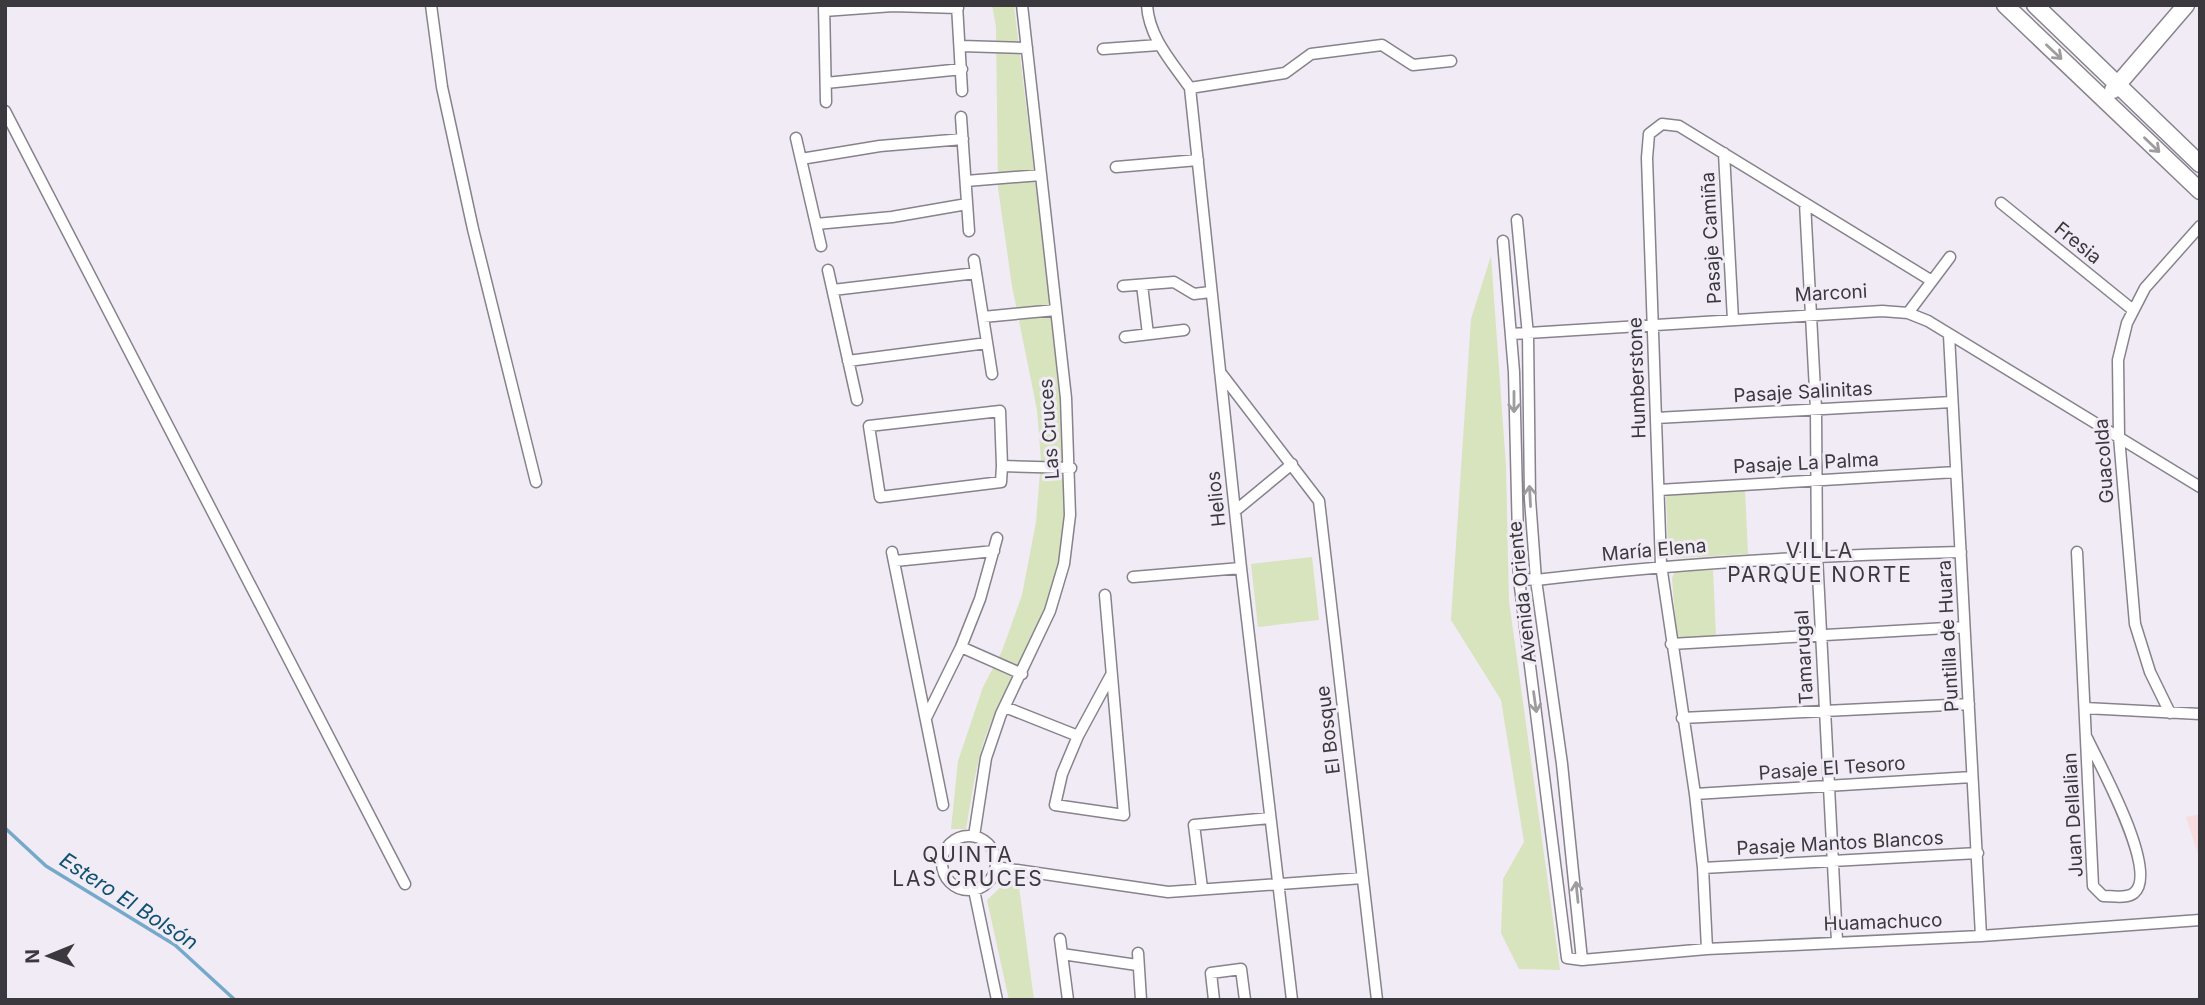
<svg xmlns="http://www.w3.org/2000/svg" width="2205" height="1005" viewBox="0 0 2205 1005" font-family="Inter,sans-serif">
<style>
.education{fill:#f7dce0}
.green{fill:#d7e4bd}
.lines{fill:none;stroke-linecap:round;stroke-linejoin:round}
.stream{stroke:#75a9c9;stroke-width:3.5}
.minor-casing{stroke:#87828c;stroke-width:13}
.primary-casing{stroke:#87828c;stroke-width:19}
.minor{stroke:#fff;stroke-width:10}
.primary{stroke:#fff;stroke-width:16}
.oneway{stroke:#9e9c9e}
.labels{text-anchor:middle;dominant-baseline:central;stroke-width:6;stroke-linejoin:round;paint-order:stroke}
.street-label{font-size:19px;fill:#3c393e;stroke:#f1ebf6}
.neighbourhood-label{font-size:21px;letter-spacing:2px;fill:#3c393e;stroke:#f1ebf6}
.water-label{font-size:21px;font-style:italic;fill:#0f5171;stroke:#f1ebf6}
</style>
<rect width="100%" height="100%" fill="#f1ebf6"/>
<path class="education" d="M 2200,814 L 2200,860 L 2186,817 Z"/>
<path class="green" d="M 992,5 L 1014,5 C 1026,107 1039,208 1051,310 C 1060,384 1074,461 1064,536 C 1056,606 1016,663 989,727 C 976,760 972,795 966,829 L 951,829 L 958,761 L 983,687 L 1002,651 L 1022,595 L 1036,522 L 1041,460 L 1037,410 L 1012,286 L 998,188 L 996,27 Z
M 1491,256 L 1506,466 L 1509,601 L 1560,970 L 1519,969 L 1501,933 L 1503,879 L 1524,842 L 1501,700 L 1451,620 L 1471,319 Z
M 1745,489 L 1748,554 L 1677,558 L 1668,551 L 1666,492 Z
M 1312,557 L 1319,620 L 1258,627 L 1251,564 Z
M 1713,569 L 1716,637 L 1677,641 L 1672,578 L 1675,571 Z
M 1005,883 L 1019,887 L 1034,1000 L 1009,1000 L 987,900 Z"/>
<g class="lines">
<path class="stream" d="M 5,828 L 46,866 L 175,945 L 235,1000"/>
<g class="minor-casing">
<path id="minor" d="M 431,5 L 442,87 L 473,229 L 536,482
M 824,5 L 826,102
M 957,5 L 962,91
M 1147,5 C 1149,38 1172,62 1190,88 L 1241,568 L 1292,1000
M 824,11 L 893,6 L 958,8
M 961,46 L 1027,48
M 1103,49 L 1159,45
M 826,83 L 962,69
M 1190,88 L 1285,73 L 1311,54 L 1382,45 L 1413,65 L 1451,61
M 5,111 L 405,884
M 961,117 L 969,231
M 796,138 L 821,246
M 1724,153 L 1733,320
M 801,159 L 880,146 L 963,139
M 1116,167 L 1198,160
M 966,181 L 1041,175
M 1805,203 L 1816,409 L 1817,555 L 1837,941
M 2001,203 L 2133,310
M 1517,220 L 1528,335 L 1530,499 L 1536,580 L 1562,764 L 1582,960
M 816,224 L 892,217 L 967,204
M 1503,241 L 1514,372 L 1519,579 L 1567,958 L 1582,960 L 1707,949 L 1981,936 L 2200,920
M 974,260 L 992,374
M 828,270 L 857,400
M 1142,285 L 1148,334
M 1123,286 L 1174,282 L 1194,294 L 1210,292
M 833,290 L 976,273
M 1908,313 L 1950,257
M 983,317 L 1056,310
M 1512,334 L 1882,311 L 1908,313 L 1928,321 L 2200,487
M 1949,335 L 1981,936
M 1125,337 L 1184,330
M 848,361 L 987,343
M 1220,372 L 1319,501 L 1377,1000
M 1656,418 L 1952,402
M 1002,466 L 1001,482 L 880,497 L 869,426 L 1000,411 L 1002,466 L 1071,468
M 1659,490 L 1956,472
M 1235,511 L 1292,464
M 997,538 L 980,599 L 961,647 L 1022,674
M 892,552 L 943,805
M 2077,552 L 2093,886 L 2103,896 C 2112,896 2127,899 2134,893 C 2160,872 2098,762 2087,738
M 895,561 L 994,551
M 1133,577 L 1241,568
M 1519,579 L 1536,580 C 1678,563 1818,555 1961,552
M 1671,644 L 1964,627
M 1005,707 L 1078,736 L 1062,774 L 1055,805 L 1124,815 L 1105,595
M 2085,708 L 2200,714
M 2170,713 L 2150,672 L 2135,624 L 2119,437 L 2118,360 L 2127,323 L 2145,288 L 2200,226
M 926,718 L 961,647
M 1682,718 L 1969,704
M 1078,736 L 1111,675
M 1695,794 L 1972,777
M942 863a27 27 0 1 1 54 0a27 27 0 1 1-54 0Z
M 974,836 L 986,758 L 1001,714 L 1050,611 L 1064,564 L 1070,515 L 1066,398 L 1022,5
M 996,867 L 1168,892 L 1363,878
M 1703,868 L 1978,853
M 1202,888 L 1194,825 L 1270,818
M 974,890 L 997,1000
M 1060,939 L 1068,1000
M 1707,949 L 1703,868 L 1695,794 L 1661,565 L 1647,158 L 1649,134 L 1662,124 L 1679,126 L 1932,281
M 1138,953 L 1141,1000
M 1062,954 L 1137,965
M 1214,1000 L 1211,973 L 1241,969 L 1245,1000"/>
</g>
<g class="primary-casing">
<path id="primary" d="M 2005,5 L 2200,191
M 2035,5 L 2200,164
M 2113,90 L 2186,5"/>
</g>
<use href="#minor" class="minor"/>
<use href="#primary" class="primary"/>
</g>
<defs><path id="oneway-shaft" d="M-6 0H5M1.5-3L5.5 0L1.5 3" fill="none" stroke-width="1.6" stroke-linecap="round" stroke-linejoin="round" transform="scale(1.75)"/></defs>
<g class="oneway">
<use href="#oneway-shaft" transform="translate(2054 52) rotate(43)"/>
<use href="#oneway-shaft" transform="translate(2152 145) rotate(44)"/>
<use href="#oneway-shaft" transform="translate(1514 402) rotate(90)"/>
<use href="#oneway-shaft" transform="translate(1530 496) rotate(-93)"/>
<use href="#oneway-shaft" transform="translate(1535 702) rotate(82)"/>
<use href="#oneway-shaft" transform="translate(1577 892) rotate(-96)"/>
</g>
<g class="labels">
<g class="street-label">
<text transform="translate(1711 238) rotate(-93)">Pasaje Camiña</text>
<text transform="translate(2078 243) rotate(39)">Fresia</text>
<text transform="translate(1831 293) rotate(-3)">Marconi</text>
<text transform="translate(1637 378) rotate(-92)">Humberstone</text>
<text transform="translate(1803 392) rotate(-3)">Pasaje Salinitas</text>
<text transform="translate(1049 429) rotate(-94)">Las Cruces</text>
<text transform="translate(2104 461) rotate(-94)">Guacolda</text>
<text transform="translate(1806 463) rotate(-3)">Pasaje La Palma</text>
<text transform="translate(1216 499) rotate(-96)">Helios</text>
<text transform="translate(1654 550) rotate(-5)">María Elena</text>
<text transform="translate(1522 592) rotate(-96)">Avenida Oriente</text>
<text transform="translate(1948 636) rotate(-93)">Puntilla de Huara</text>
<text transform="translate(1804 657) rotate(-93)">Tamarugal</text>
<text transform="translate(1328 730) rotate(-97)">El Bosque</text>
<text transform="translate(1832 768) rotate(-4)">Pasaje El Tesoro</text>
<text transform="translate(2073 815) rotate(-93)">Juan Dellalian</text>
<text transform="translate(1840 843) rotate(-3)">Pasaje Mantos Blancos</text>
<text transform="translate(1883 922) rotate(-2)">Huamachuco</text>
</g>
<g class="neighbourhood-label">
<text x="1820" y="550">VILLA<tspan x="1820" dy="24">PARQUE NORTE</tspan></text>
<text x="968" y="854">QUINTA<tspan x="968" dy="24">LAS CRUCES</tspan></text>
</g>
<g class="water-label">
<text transform="translate(129 901) rotate(33)">Estero El Bolsón</text>
</g>
</g>
<rect width="2205" height="1005" fill="none" stroke="#3c393e" stroke-width="14"/>
<g transform="translate(49 956) rotate(269)" stroke="#f1ebf6" stroke-width="5" paint-order="stroke">
<path d="M0-5L12 26L0 18L-12 26Z" fill="#3c393e"/>
<text y="-10" font-size="19" font-weight="bold" text-anchor="middle" fill="#3c393e">N</text>
</g>
</svg>
